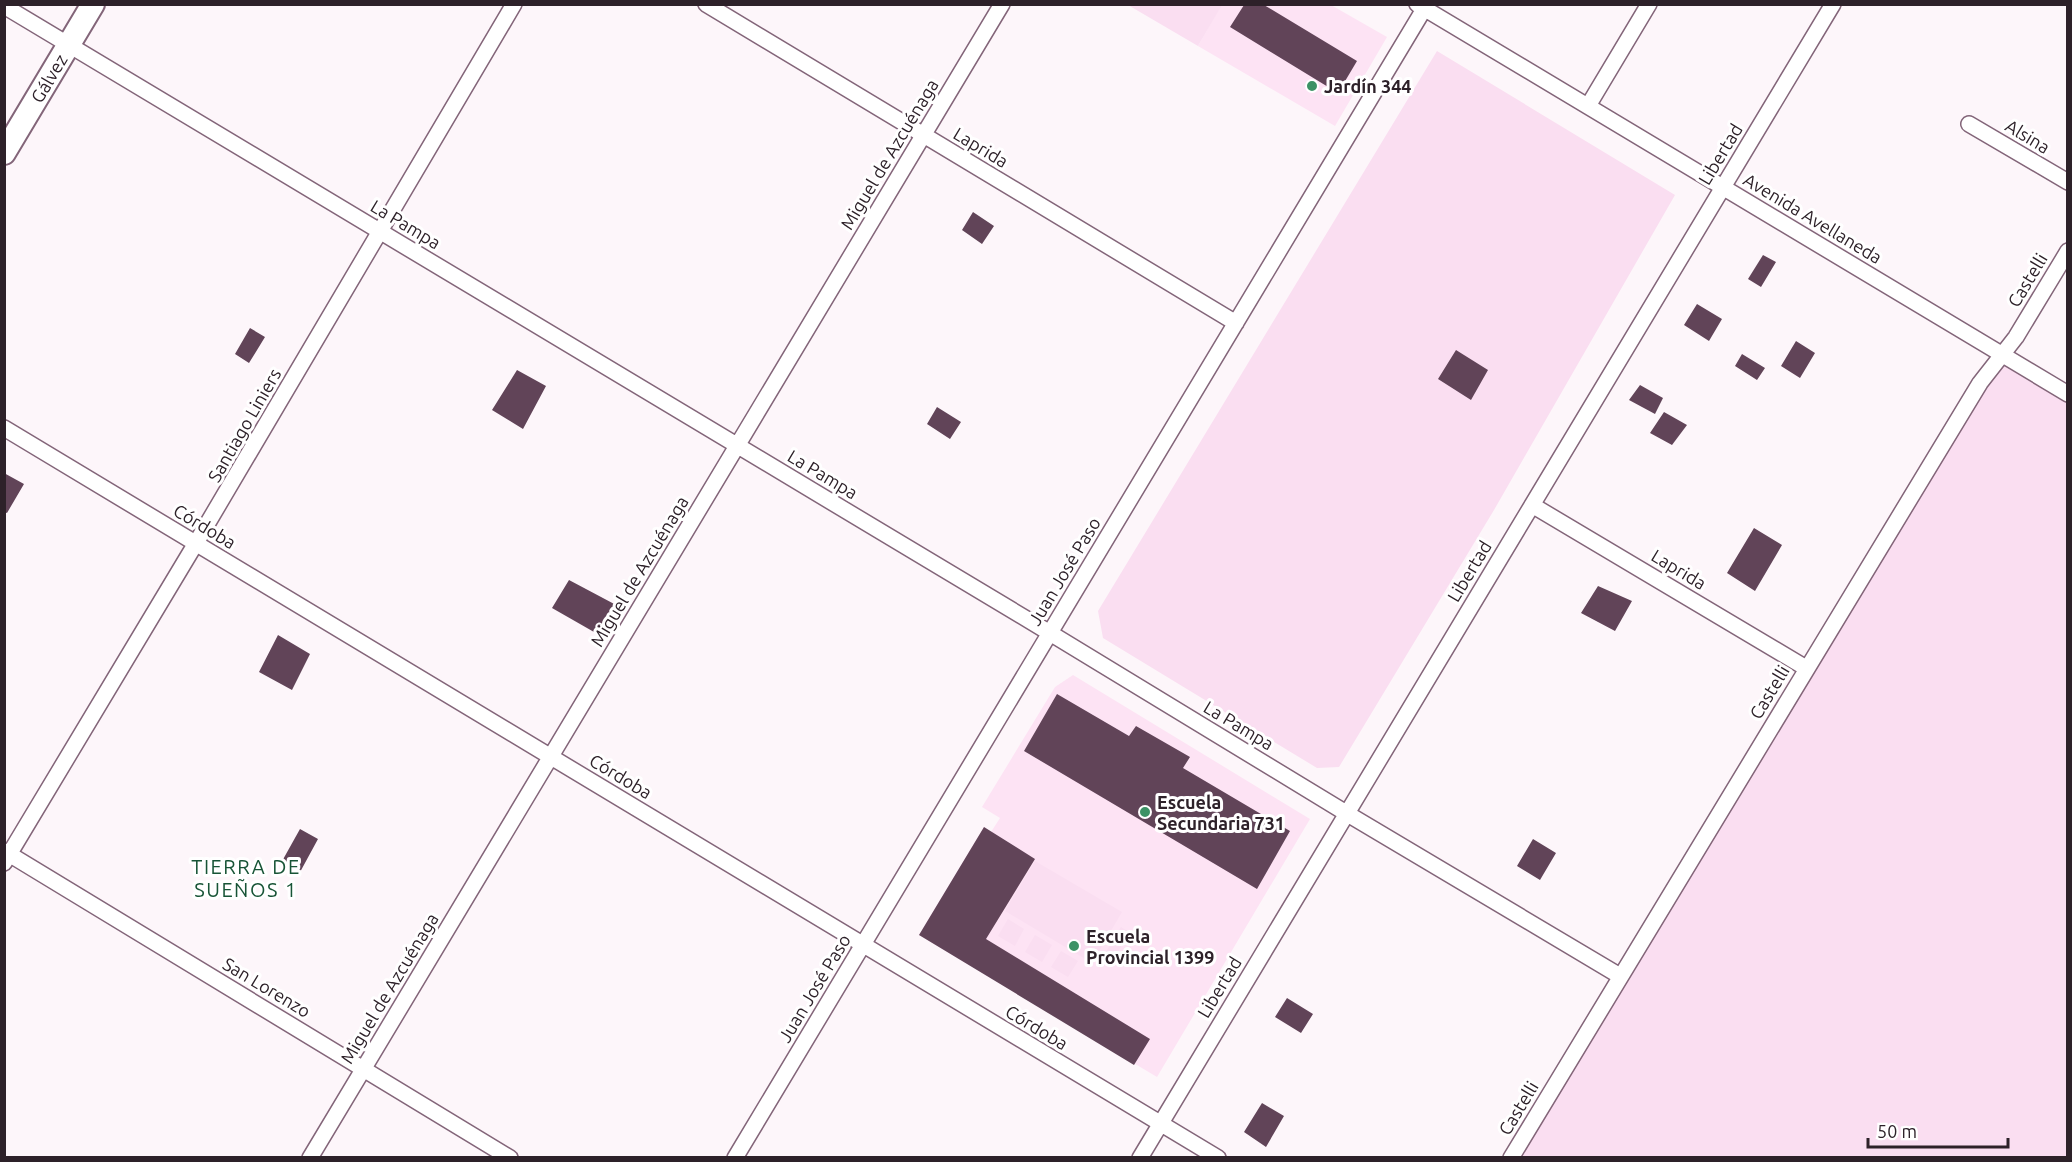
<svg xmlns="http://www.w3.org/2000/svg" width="2072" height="1162" viewBox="0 0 2072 1162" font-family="Ubuntu,sans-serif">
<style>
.built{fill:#fde3f4}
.green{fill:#fadef1}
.building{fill:#614458}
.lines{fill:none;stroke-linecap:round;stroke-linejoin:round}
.street-casing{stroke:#836579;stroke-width:18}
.secondary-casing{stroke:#836579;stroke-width:26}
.street{stroke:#fff;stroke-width:15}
.secondary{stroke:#fff;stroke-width:22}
.poi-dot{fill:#3c9265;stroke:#fff;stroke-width:2}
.labels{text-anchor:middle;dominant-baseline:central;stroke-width:6;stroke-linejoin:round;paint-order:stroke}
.street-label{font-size:18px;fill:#2d2129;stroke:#fff}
.poi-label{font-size:18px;font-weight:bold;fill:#2d2129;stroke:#fff;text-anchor:start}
.neighbourhood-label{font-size:20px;letter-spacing:1.5px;fill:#175436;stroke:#fff}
</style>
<rect width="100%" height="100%" fill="#fdf6fa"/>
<path class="built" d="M 1222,4 L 1331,5 L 1387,37 L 1335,126 L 1198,46 Z
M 1073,675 L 1310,819 L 1157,1077 L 919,935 L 984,827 L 991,832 L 1000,818 L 982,807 L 1055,687 Z"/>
<path class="green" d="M 1128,5 L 1222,5 L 1198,46 Z
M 1437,51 L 1675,195 L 1494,510 L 1339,767 L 1317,768 L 1103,638 L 1098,611 Z
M 2002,355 L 2067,394 L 2067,1157 L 1511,1158 Z
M 1035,861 L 1122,912 L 1092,963 L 1005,911 Z
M 1008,919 L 1024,929 L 1015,946 L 998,936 Z
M 1121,927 L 1129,932 L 1110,966 L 1101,960 Z
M 1035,935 L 1052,945 L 1042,962 L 1025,952 Z
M 1061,951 L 1078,961 L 1068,977 L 1051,967 Z"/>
<path class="building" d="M 1244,5 L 1264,5 L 1357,61 L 1338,93 L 1230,27 Z
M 973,212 L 994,226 L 982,244 L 962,230 Z
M 1763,255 L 1776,262 L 1761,287 L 1748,279 Z
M 1697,304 L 1722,319 L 1709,341 L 1684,325 Z
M 250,328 L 265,337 L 249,363 L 235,354 Z
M 1796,341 L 1815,353 L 1800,378 L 1781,366 Z
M 1456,350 L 1488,370 L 1471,400 L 1438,379 Z
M 1742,354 L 1765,368 L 1757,380 L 1735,366 Z
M 517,370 L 546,386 L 523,429 L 492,410 Z
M 1640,385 L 1663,398 L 1655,414 L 1629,400 Z
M 937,407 L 961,422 L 950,439 L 927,424 Z
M 1664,412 L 1687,425 L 1672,445 L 1650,433 Z
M 4,473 L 24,484 L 7,513 L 4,512 Z
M 1754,528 L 1782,545 L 1755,591 L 1727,573 Z
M 569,580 L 618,606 L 601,636 L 552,608 Z
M 1598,586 L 1632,601 L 1615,631 L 1581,613 Z
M 278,635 L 310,654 L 292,690 L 259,672 Z
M 1057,694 L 1129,736 L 1136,726 L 1190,757 L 1183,768 L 1290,831 L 1257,889 L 1024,751 Z
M 984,827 L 1035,859 L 986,939 L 1150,1039 L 1134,1065 L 919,935 Z
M 300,829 L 318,839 L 299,874 L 281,863 Z
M 1533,839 L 1556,853 L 1540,880 L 1517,866 Z
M 1287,998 L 1313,1014 L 1301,1033 L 1275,1017 Z
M 1262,1103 L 1284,1116 L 1266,1147 L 1244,1132 Z"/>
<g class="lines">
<g class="street-casing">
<path id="street" d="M 706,4 L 1236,323
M 1417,4 L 2068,394
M 4,6 L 1050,633 L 1346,813 L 1620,976
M 1588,106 L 1649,4
M 1969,124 L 2068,182
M 4,428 L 1218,1158
M 1532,505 L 1806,668
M 4,851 L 510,1158
M 4,863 L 196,543 L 514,4
M 310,1158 L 1002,4
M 735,1158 L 1427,4
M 1140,1158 L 1833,4
M 1511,1158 L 1980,383 L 2016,337 L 2068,251"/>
</g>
<g class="secondary-casing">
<g id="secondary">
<path id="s1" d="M 4,153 L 93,4"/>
</g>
</g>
<use href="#street" class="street"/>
<use href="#secondary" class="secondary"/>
</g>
<g class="poi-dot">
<circle cx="1312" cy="86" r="6"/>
<circle cx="1145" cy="812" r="6"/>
<circle cx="1074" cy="946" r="6"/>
</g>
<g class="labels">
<g class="street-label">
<text stroke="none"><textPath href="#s1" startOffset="87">Gálvez</textPath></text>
<text transform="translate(2028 136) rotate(31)">Alsina</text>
<text transform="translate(981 147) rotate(31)">Laprida</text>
<text transform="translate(889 154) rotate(-59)">Miguel de Azcuénaga</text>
<text transform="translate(1720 154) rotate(-59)">Libertad</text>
<text transform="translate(1813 218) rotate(31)">Avenida Avellaneda</text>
<text transform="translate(406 224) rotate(31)">La Pampa</text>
<text transform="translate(2027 280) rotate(-59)">Castelli</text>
<text transform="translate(244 425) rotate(-60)">Santiago Liniers</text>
<text transform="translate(823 474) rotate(31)">La Pampa</text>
<text transform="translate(205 526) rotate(31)">Córdoba</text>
<text transform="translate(1679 569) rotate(31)">Laprida</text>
<text transform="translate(639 571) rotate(-59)">Miguel de Azcuénaga</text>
<text transform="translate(1064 571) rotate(-59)">Juan José Paso</text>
<text transform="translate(1469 571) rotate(-59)">Libertad</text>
<text transform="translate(1769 692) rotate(-59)">Castelli</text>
<text transform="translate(1239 725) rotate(31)">La Pampa</text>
<text transform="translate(621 776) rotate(31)">Córdoba</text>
<text transform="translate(267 987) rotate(31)">San Lorenzo</text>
<text transform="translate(1219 987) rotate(-59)">Libertad</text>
<text transform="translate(389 988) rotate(-59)">Miguel de Azcuénaga</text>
<text transform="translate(814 988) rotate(-59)">Juan José Paso</text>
<text transform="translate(1037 1027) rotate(31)">Córdoba</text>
<text transform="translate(1518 1108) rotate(-59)">Castelli</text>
</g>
<g class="poi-label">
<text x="1324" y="86">Jardín 344</text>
<text x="1157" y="802">Escuela<tspan x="1157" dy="21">Secundaria 731</tspan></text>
<text x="1086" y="936">Escuela<tspan x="1086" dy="21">Provincial 1399</tspan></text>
</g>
<g class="neighbourhood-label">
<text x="246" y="866">TIERRA DE<tspan x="246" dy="23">SUEÑOS 1</tspan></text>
</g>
</g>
<rect width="2072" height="1162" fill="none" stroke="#2d2129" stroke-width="12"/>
<path d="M1868 1138v9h140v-9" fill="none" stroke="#2d2129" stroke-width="3"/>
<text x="1877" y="1138" font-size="18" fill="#2d2129" stroke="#ffffff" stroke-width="4.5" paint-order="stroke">50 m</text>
</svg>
